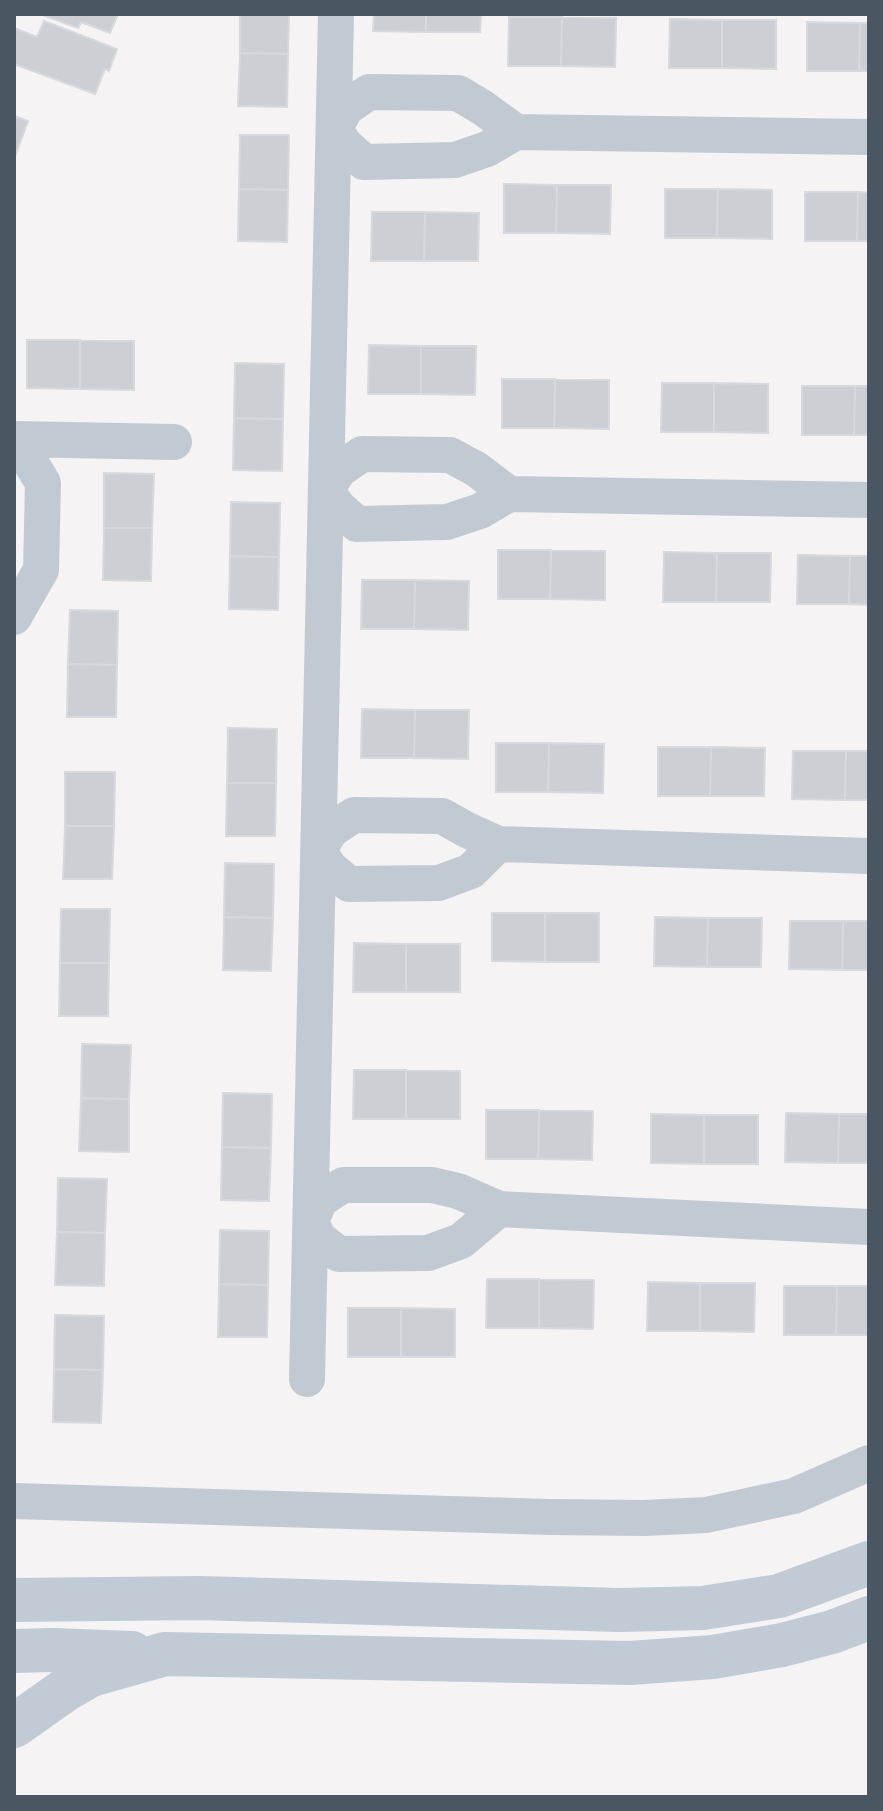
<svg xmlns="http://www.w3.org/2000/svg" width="883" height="1811" viewBox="0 0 883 1811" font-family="Figtree,sans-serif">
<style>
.building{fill:#cdcfd5;stroke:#d7d9de;stroke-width:2}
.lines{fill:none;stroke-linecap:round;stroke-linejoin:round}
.street{stroke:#c1cad2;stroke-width:36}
.secondary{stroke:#c1cbd6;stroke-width:44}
</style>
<rect width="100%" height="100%" fill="#f5f3f3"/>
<path class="building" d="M 40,14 L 118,14 L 110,33 L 81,22 L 78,28 Z
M 240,14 L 289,14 L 288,54 L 240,53 Z
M 374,14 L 426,14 L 426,32 L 373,31 Z
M 426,14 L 481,14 L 480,32 L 426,32 Z
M 509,17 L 562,17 L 561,66 L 508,66 Z
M 562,17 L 616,18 L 615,67 L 561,66 Z
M 670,19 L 722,20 L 722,68 L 669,68 Z
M 722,20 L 776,20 L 776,69 L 722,68 Z
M 44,21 L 117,49 L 109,71 L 105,69 L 95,94 L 14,64 L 14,28 L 37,37 Z
M 807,22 L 860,23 L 859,71 L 807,71 Z
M 860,23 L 869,23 L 869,71 L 859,71 Z
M 240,53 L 288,54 L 287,107 L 238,106 Z
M 14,116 L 28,121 L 14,159 Z
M 240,135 L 289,135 L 288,190 L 239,189 Z
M 504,184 L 557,185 L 556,233 L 504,233 Z
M 557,185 L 611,185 L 610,234 L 556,233 Z
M 239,189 L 288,190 L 287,242 L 238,241 Z
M 665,189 L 718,189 L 717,238 L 665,238 Z
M 718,189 L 772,190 L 772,239 L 717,238 Z
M 805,192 L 858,192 L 857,241 L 805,241 Z
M 858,192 L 869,193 L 869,241 L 857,241 Z
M 372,212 L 425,212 L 424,261 L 371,261 Z
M 425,212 L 479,213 L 478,261 L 424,261 Z
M 27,340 L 80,340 L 80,389 L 27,388 Z
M 80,340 L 134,341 L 134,390 L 80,389 Z
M 369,345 L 421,346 L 421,394 L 368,394 Z
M 421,346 L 476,346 L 475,395 L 421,394 Z
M 235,363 L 284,364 L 283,419 L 234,418 Z
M 502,379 L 555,379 L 554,428 L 502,428 Z
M 555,379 L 609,380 L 609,429 L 554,428 Z
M 662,383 L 714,383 L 714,432 L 661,432 Z
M 714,383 L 768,384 L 768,433 L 714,432 Z
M 802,386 L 855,386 L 854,435 L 802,435 Z
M 855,386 L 869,386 L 869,435 L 854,435 Z
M 234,418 L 283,419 L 282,471 L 233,470 Z
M 104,473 L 154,474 L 152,528 L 104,528 Z
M 231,502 L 280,503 L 279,557 L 230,556 Z
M 104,528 L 152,528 L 151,581 L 103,580 Z
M 498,550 L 551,550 L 550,599 L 498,599 Z
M 551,550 L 605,551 L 605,600 L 550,599 Z
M 664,552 L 717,553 L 716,602 L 663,602 Z
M 717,553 L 771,553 L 770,602 L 716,602 Z
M 798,555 L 850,556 L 849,604 L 797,604 Z
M 230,556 L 279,557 L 278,610 L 229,609 Z
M 850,556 L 869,556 L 869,605 L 849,604 Z
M 362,580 L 415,580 L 414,629 L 361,629 Z
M 415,580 L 469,581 L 468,630 L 414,629 Z
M 70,610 L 118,611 L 117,665 L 68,664 Z
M 68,664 L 117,665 L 116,717 L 67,717 Z
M 362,709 L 415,710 L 414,758 L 361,758 Z
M 415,710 L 469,710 L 468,759 L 414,758 Z
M 228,728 L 277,729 L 276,783 L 227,783 Z
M 496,743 L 549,743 L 548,792 L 496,792 Z
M 549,743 L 604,744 L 603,793 L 548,792 Z
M 658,747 L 711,747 L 710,796 L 658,796 Z
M 711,747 L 765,748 L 764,796 L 710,796 Z
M 793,751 L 846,751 L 845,800 L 792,799 Z
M 846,751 L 869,751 L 869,800 L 845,800 Z
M 65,772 L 115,772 L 114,826 L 65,826 Z
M 227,783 L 276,783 L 275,836 L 226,836 Z
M 65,826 L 114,826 L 112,879 L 63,879 Z
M 225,863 L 274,864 L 273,918 L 224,917 Z
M 61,909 L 110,909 L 109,963 L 60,963 Z
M 492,913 L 545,913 L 545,962 L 492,961 Z
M 545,913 L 599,913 L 599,962 L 545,962 Z
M 224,917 L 273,918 L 271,971 L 223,970 Z
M 655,917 L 708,918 L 707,967 L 654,966 Z
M 708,918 L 762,918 L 761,967 L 707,967 Z
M 790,921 L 843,921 L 842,970 L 789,969 Z
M 843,921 L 869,921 L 869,970 L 842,970 Z
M 354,943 L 406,944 L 406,992 L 353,992 Z
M 406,944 L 460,944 L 460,992 L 406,992 Z
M 60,963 L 109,963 L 108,1016 L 59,1016 Z
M 82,1044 L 131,1045 L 129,1099 L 81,1098 Z
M 354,1070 L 406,1070 L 406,1119 L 353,1119 Z
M 406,1070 L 460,1071 L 460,1119 L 406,1119 Z
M 223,1093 L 272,1094 L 271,1148 L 222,1147 Z
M 81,1098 L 129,1099 L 129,1152 L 79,1151 Z
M 486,1110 L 539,1110 L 538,1159 L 486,1159 Z
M 539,1110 L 593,1111 L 592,1160 L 538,1159 Z
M 786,1113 L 839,1114 L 838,1163 L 785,1162 Z
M 651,1114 L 704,1115 L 704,1164 L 651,1163 Z
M 839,1114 L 869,1114 L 869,1163 L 838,1163 Z
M 704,1115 L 758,1115 L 758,1164 L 704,1164 Z
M 222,1147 L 271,1148 L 269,1201 L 221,1200 Z
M 58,1178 L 107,1179 L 105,1233 L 57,1232 Z
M 220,1230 L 269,1231 L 268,1285 L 219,1284 Z
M 57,1232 L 105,1233 L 104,1286 L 55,1285 Z
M 487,1279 L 539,1279 L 539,1328 L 486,1328 Z
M 539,1279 L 594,1280 L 593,1329 L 539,1328 Z
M 648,1282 L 700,1283 L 700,1331 L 647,1331 Z
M 700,1283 L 755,1283 L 754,1332 L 700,1331 Z
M 219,1284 L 268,1285 L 267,1337 L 218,1337 Z
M 784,1286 L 837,1286 L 836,1335 L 784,1335 Z
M 837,1286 L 869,1286 L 869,1335 L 836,1335 Z
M 348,1308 L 401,1308 L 401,1357 L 348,1357 Z
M 401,1308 L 455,1309 L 455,1357 L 401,1357 Z
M 55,1315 L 104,1316 L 103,1370 L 54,1369 Z
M 54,1369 L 103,1370 L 101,1423 L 53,1422 Z"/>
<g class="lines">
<path class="street" d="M 516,132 L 483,108 L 458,93 L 369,92 L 346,108 L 334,129 L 345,145 L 364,162 L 455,160 L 487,149 L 516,132 L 869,137
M 14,439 L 174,442
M 14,446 L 29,460 L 43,483 L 41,570 L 14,617
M 509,494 L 476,469 L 450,455 L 362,454 L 339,470 L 326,490 L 338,507 L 357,524 L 447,522 L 480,511 L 509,494 L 869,500
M 498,844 L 471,871 L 439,883 L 349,884 L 330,868 L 318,851 L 331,830 L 354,815 L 442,816 L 467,830 L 498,844 L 869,856
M 499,1209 L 461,1241 L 428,1253 L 339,1254 L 318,1238 L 311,1221 L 320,1200 L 343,1185 L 432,1185 L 458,1191 L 499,1209 L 869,1227
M 307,1379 L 336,14
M 14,1501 L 549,1517 L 644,1518 L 706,1515 L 794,1496 L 869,1463"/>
<path class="secondary" d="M 14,1600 L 199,1598 L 619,1610 L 703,1608 L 779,1596 L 869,1563
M 14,1651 L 53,1650 L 132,1653
M 14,1726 L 65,1690 L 91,1675 L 165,1654 L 630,1663 L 713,1657 L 782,1645 L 832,1632 L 869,1618"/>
</g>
<rect width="883" height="1811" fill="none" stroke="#4a5661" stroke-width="32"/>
</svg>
